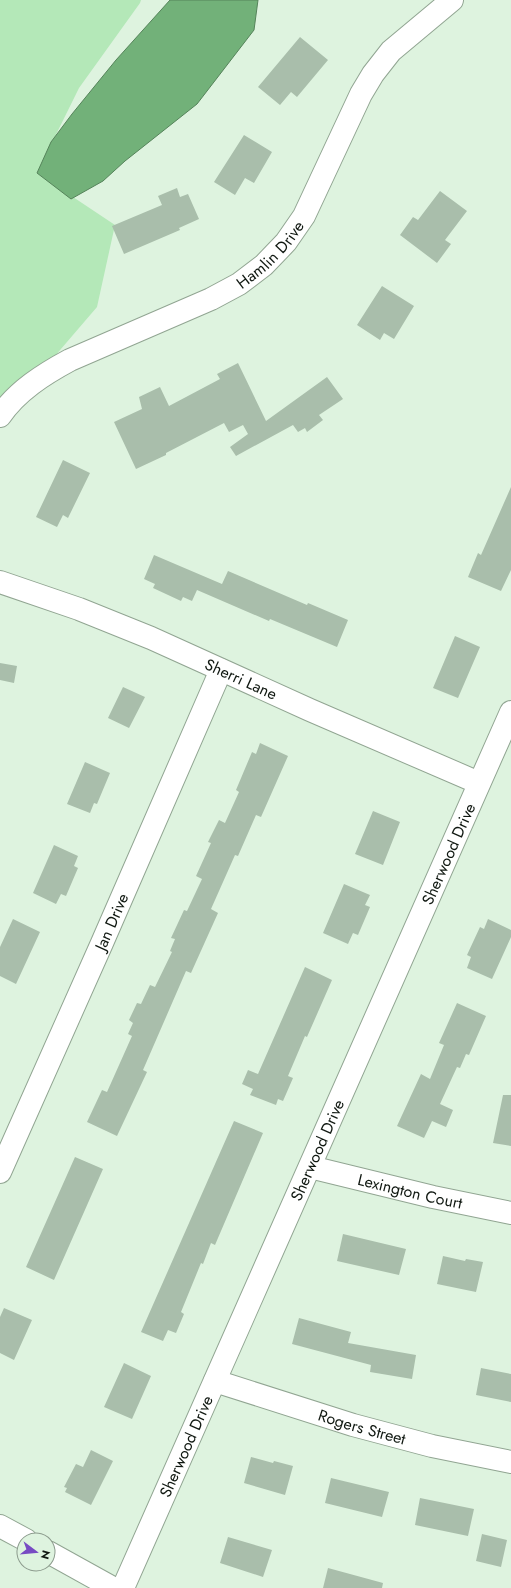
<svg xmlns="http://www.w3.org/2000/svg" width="511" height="1588" viewBox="0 0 511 1588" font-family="Jost,sans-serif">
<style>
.green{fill:#b4e8b8}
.water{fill:#72b179;stroke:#55835a}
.building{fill:#a9beab}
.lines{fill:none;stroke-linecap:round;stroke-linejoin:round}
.street-casing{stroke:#91a592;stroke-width:24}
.street{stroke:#fff;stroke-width:22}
.labels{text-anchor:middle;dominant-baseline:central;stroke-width:4;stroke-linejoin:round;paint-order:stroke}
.street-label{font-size:16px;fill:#101811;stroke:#def3df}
</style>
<rect width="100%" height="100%" fill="#def3df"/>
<path class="green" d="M 0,0 L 141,0 L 140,3 L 79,88 L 37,173 L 115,225 L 97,307 L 0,420 Z"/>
<path class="water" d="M 170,0 L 258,0 L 254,30 L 197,104 L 125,161 L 103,181 L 71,199 L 37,173 L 51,142 L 72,114 L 116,60 Z"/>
<path class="building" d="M 300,37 L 328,60 L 297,97 L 291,92 L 280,105 L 258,87 Z
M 244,135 L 272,152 L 254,183 L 245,178 L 235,195 L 214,182 Z
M 177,188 L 180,197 L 188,194 L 199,219 L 179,228 L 180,230 L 124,254 L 112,226 L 162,205 L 158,196 Z
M 440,191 L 467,211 L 445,240 L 451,244 L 437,263 L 400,235 L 413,217 L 418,220 Z
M 382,286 L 414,306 L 394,339 L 384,333 L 380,340 L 357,325 Z
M 238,363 L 266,421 L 327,377 L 343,399 L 319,415 L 323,420 L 307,432 L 305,428 L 298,432 L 293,425 L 236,456 L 230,447 L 248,434 L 243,425 L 229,432 L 224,423 L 166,453 L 166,455 L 136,469 L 114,422 L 142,409 L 139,397 L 160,387 L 169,406 L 220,379 L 217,374 Z
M 63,460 L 90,473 L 68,518 L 63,515 L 57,527 L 36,517 Z
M 511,487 L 511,570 L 501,591 L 468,577 L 478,553 L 481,555 Z
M 154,555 L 222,584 L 228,571 L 307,605 L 308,603 L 348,620 L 337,647 L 270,619 L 269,621 L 197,590 L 192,601 L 183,597 L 181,601 L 153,588 L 155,584 L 144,579 Z
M 455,636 L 480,647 L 458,698 L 433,688 Z
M 0,663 L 17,666 L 14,683 L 0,680 Z
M 123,687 L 145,697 L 129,728 L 108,718 Z
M 260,743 L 288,756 L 261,817 L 256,815 L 238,856 L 235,855 L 211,909 L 218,913 L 191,973 L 186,971 L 143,1070 L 147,1072 L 117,1136 L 87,1122 L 102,1090 L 107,1092 L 132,1036 L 128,1034 L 133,1023 L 129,1020 L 137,1003 L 141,1004 L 150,985 L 155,987 L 172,952 L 170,951 L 175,939 L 171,938 L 184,910 L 187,911 L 202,879 L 196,876 L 211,843 L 208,842 L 219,820 L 225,823 L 239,792 L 236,790 L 252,752 L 256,754 Z
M 85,762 L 110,773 L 97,804 L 94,803 L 90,813 L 67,804 Z
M 373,811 L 400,822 L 383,865 L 355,854 Z
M 54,845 L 78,856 L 74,866 L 78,868 L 66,896 L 61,894 L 56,904 L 33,893 Z
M 344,884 L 370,895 L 365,905 L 370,907 L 358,935 L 353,933 L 348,944 L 323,933 Z
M 13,919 L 40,932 L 16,984 L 0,976 L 0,947 Z
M 488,919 L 511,930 L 511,937 L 492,979 L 467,968 L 471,957 L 467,955 L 480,927 L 484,929 Z
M 305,967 L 332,980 L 307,1037 L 305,1036 L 288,1076 L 293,1078 L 283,1101 L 278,1099 L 276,1105 L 250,1095 L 253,1089 L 242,1084 L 248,1070 L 258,1074 Z
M 457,1003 L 486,1016 L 469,1055 L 466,1054 L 460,1068 L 457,1067 L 440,1104 L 453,1110 L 446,1127 L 432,1121 L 424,1138 L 397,1126 L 421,1074 L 430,1079 L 444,1045 L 439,1043 Z
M 503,1095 L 511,1095 L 511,1146 L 493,1143 Z
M 234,1121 L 263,1133 L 215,1245 L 211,1243 L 203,1264 L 201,1263 L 181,1312 L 184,1314 L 176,1333 L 168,1330 L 163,1341 L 141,1332 Z
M 75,1157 L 103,1169 L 54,1280 L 26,1267 Z
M 343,1234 L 406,1249 L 399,1275 L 337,1261 Z
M 443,1256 L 465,1261 L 466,1259 L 483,1262 L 476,1292 L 437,1284 Z
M 4,1308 L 32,1320 L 14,1360 L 0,1353 L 0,1317 Z
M 299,1318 L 351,1332 L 348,1343 L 416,1355 L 412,1379 L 370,1372 L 371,1365 L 292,1344 Z
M 124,1363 L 151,1376 L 132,1419 L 104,1407 Z
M 481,1368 L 511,1374 L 511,1402 L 476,1395 Z
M 91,1450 L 113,1461 L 91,1505 L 65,1492 L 67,1488 L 64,1487 L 76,1464 L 83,1467 Z
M 251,1457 L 273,1463 L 274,1461 L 293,1466 L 285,1495 L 244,1483 Z
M 331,1478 L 389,1492 L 382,1517 L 325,1503 Z
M 420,1498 L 474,1509 L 468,1536 L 415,1525 Z
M 482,1534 L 507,1540 L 501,1567 L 476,1561 Z
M 228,1537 L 272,1550 L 263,1577 L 220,1563 Z
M 328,1568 L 383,1583 L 382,1588 L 323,1588 Z"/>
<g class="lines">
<g class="street-casing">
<g id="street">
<path id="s1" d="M 0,416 C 17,391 44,374 70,360 L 211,299 L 239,284 L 264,265 L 286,242 L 304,216 L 361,94 L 373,74 L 391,51 L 452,0"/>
<path id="s2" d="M 0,582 L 79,609 L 151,638 L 310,710 L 479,783"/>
<path id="s3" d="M 310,1167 L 433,1197 L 511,1213"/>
<path id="s4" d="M 0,1172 L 102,943 L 221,670"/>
<path id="s5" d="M 215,1381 L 353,1425 L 432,1446 L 511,1462"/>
<path d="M 0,1526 L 26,1540"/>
<path d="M 48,1552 L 113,1588"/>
<path id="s6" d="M 123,1588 L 511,712"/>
</g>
</g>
<use href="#street" class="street"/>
</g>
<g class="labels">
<g class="street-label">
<text stroke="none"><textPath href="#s1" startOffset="319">Hamlin Drive</textPath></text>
<text stroke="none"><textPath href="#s2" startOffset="260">Sherri Lane</textPath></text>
<text stroke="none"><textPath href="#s6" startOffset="803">Sherwood Drive</textPath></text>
<text stroke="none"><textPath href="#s4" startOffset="274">Jan Drive</textPath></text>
<text stroke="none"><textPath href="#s6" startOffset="479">Sherwood Drive</textPath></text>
<text stroke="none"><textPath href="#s3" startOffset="103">Lexington Court</textPath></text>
<text stroke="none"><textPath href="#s5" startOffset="154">Rogers Street</textPath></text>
<text stroke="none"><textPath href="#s6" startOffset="155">Sherwood Drive</textPath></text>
</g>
</g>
<g transform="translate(36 1552) rotate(106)"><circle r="19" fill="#def3df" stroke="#8c9b8d"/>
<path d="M0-3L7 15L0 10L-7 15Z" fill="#784bc3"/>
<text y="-6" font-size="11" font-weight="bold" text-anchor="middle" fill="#101811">N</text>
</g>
</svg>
